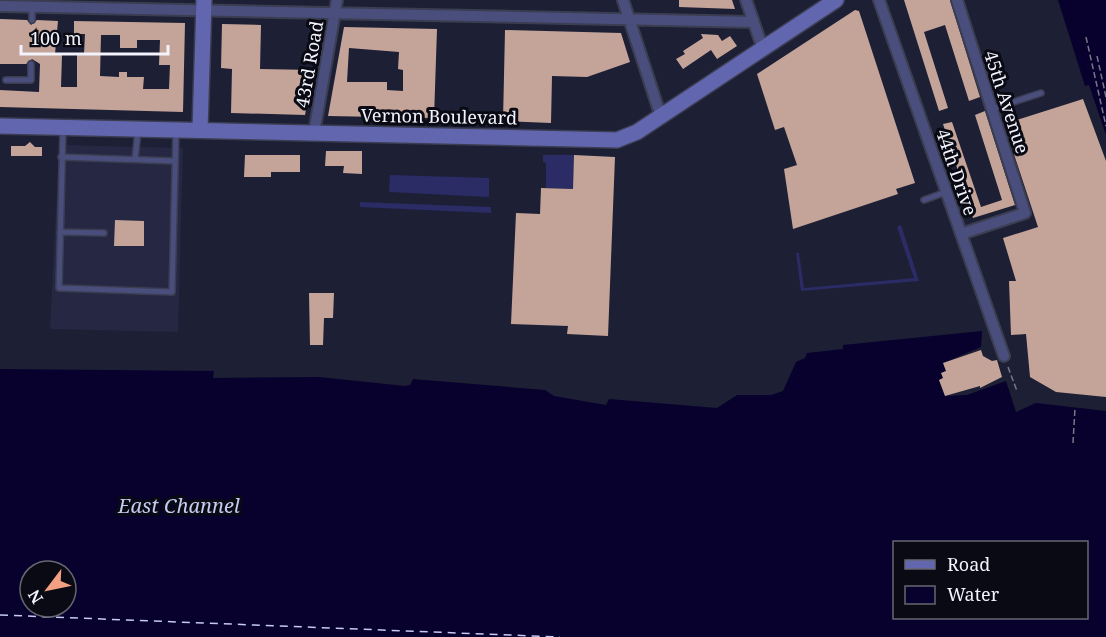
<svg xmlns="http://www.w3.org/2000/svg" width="1106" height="637" viewBox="0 0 1106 637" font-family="'Noto Serif',serif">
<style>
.built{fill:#252743}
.green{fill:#2b2b66}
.water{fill:#08012d;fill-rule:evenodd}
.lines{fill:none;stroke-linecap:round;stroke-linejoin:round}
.ferry{stroke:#c6cbf2;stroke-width:1.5;stroke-dasharray:8 6;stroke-linecap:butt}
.building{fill:#c4a499;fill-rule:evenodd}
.service-casing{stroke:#3b3d51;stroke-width:8}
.minor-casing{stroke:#3b3d51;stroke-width:14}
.secondary-casing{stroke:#3b3d51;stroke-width:18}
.path{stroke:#777889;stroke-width:1.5;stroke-dasharray:6 3;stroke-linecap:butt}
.service{stroke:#4a4e7c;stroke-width:5}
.minor{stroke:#4a4e7c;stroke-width:10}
.secondary{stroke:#6266af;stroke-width:15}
.labels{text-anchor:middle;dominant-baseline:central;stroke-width:6;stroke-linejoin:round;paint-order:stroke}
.street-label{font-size:18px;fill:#f2f3fc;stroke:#090a13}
.water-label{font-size:20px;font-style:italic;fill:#c6cbf2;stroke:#090a13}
</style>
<rect width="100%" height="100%" fill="#1d1f35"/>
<path class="built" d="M 65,145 L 183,148 L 178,332 L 50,329 L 59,147 Z"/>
<path class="green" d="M 543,155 L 574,155 L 573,189 L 546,188 L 546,163 L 543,162 Z
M 390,175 L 489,178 L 489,197 L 389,192 Z
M 360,202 L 491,207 L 491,213 L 360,207 Z
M 901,225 L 919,281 L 801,291 L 796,253 L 799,253 L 804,288 L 914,278 L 897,227 Z"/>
<path class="water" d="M 1058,0 L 1106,0 L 1106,135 L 1089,85 L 1085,86 Z
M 982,331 L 981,347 L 943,363 L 946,371 L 941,373 L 943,378 L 939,380 L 945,396 L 967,395 L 1006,381 L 1016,412 L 1036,403 L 1106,411 L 1106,637 L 0,637 L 0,369 L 214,371 L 213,378 L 319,377 L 405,386 L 410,385 L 413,379 L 545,390 L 554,396 L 606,405 L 609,399 L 717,408 L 737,395 L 771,395 L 783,391 L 796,362 L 805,358 L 807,353 L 843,349 L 843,345 ZM 894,542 L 1086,542 L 1086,618 L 894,618 ZM 30,571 L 66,571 L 66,607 L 30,607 Z"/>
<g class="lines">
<path class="ferry" d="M 0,615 L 560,637"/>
</g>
<path class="building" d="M 679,0 L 732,0 L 735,9 L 679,7 Z
M 904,0 L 950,0 L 980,97 L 969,101 L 945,25 L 924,32 L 948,108 L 939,111 Z
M 855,10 L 859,11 L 915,183 L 896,189 L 898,194 L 793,229 L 784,169 L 797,165 L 784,127 L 775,130 L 757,74 Z
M 0,19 L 27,20 L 31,25 L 37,20 L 58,21 L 55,54 L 62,55 L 61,87 L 77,87 L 77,54 L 84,54 L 85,34 L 74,34 L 74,21 L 185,23 L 183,112 L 0,107 L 0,90 L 39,92 L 40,64 L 32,59 L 26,64 L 0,64 ZM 101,35 L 120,35 L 120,48 L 137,48 L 137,40 L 160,40 L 159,65 L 170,65 L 169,89 L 143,89 L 144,77 L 127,77 L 127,72 L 119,72 L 119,77 L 100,76 Z
M 222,24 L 261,25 L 260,69 L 313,70 L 305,115 L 231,113 L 232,69 L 221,68 Z
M 344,27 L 437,29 L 434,118 L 328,116 ZM 349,48 L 399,52 L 398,69 L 403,70 L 403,91 L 387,90 L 387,82 L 347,82 Z
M 505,30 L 621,33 L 630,62 L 587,77 L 552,76 L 551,123 L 503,121 Z
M 701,34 L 718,35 L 722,41 L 730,36 L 737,46 L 717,59 L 711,50 L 683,69 L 676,59 L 685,54 L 683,51 L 703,38 Z
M 1083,99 L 1106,161 L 1106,397 L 1056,392 L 1030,377 L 1026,334 L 1011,335 L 1009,281 L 1016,281 L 1003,238 L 1038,227 L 1004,124 Z
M 985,111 L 1015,205 L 973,218 L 943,124 L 952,122 L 981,207 L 1002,200 L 975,115 Z
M 30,142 L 35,147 L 42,147 L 42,156 L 11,156 L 11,146 L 25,146 Z
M 326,151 L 362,151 L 362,174 L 343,173 L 344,166 L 325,166 Z
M 245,155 L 300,155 L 300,172 L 271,172 L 271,177 L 244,177 Z
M 574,155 L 615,157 L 608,336 L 567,334 L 568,326 L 511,324 L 516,213 L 540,214 L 541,188 L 573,189 Z
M 115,220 L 144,221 L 144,246 L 114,246 Z
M 309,293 L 334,293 L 333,318 L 324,318 L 323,345 L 310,345 Z
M 981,350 L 983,356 L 992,361 L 997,360 L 1002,377 L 980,388 L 980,386 L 945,396 L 939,380 L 943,378 L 941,373 L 946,371 L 943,363 Z"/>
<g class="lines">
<g class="service-casing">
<path id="service" d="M 32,6 L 32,20
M 6,80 L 31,80 L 31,64
M 992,109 L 1041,93
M 63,129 L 59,288 L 172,292 L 176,131
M 61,157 L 174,161
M 135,159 L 138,131
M 924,200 L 946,192
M 60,232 L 104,233"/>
</g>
<g class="minor-casing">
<path id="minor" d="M 623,0 L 661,117
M 746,0 L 763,49
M 879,0 L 1004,356
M 957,0 L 1025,213 L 961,234
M 0,6 L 753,22
M 314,133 L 337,0"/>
</g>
<g class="secondary-casing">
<path id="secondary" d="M 0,126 L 617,140 L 637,132 L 836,0
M 200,130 L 204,0"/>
</g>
<path class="path" d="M 1086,37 L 1106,126
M 1097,56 L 1106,97
M 1008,367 L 1017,391
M 1073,443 L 1075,408"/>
<use href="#service" class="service"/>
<use href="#minor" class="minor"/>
<use href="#secondary" class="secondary"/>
</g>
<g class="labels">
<g class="street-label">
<text transform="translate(309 64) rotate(-80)">43rd Road</text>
<text transform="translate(1007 102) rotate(72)">45th Avenue</text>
<text transform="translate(439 116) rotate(1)">Vernon Boulevard</text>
<text transform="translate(957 172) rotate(71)">44th Drive</text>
</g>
<g class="water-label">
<text x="179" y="505">East Channel</text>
</g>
</g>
<rect x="893" y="541" width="195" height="78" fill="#090a13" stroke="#666770" stroke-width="1.5"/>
<rect x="905" y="560" width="30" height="9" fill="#6266af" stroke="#666770" stroke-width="1.5"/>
<text x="947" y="571" font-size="18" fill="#f2f3fc">Road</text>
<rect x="905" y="586" width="30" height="18" fill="#08012d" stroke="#666770" stroke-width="1.5"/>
<text x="947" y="601" font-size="18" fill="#f2f3fc">Water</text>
<g transform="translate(48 589) rotate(238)"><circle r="28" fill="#090a13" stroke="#666770" stroke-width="1.5"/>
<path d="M0-4.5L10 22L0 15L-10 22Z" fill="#f39f82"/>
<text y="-9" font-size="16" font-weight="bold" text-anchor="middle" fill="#f2f3fc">N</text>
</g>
<path d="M21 45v9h147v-9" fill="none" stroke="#f2f3fc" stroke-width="3"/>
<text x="30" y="45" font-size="18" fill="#f2f3fc" stroke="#090a13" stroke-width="4.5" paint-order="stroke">100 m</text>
</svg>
